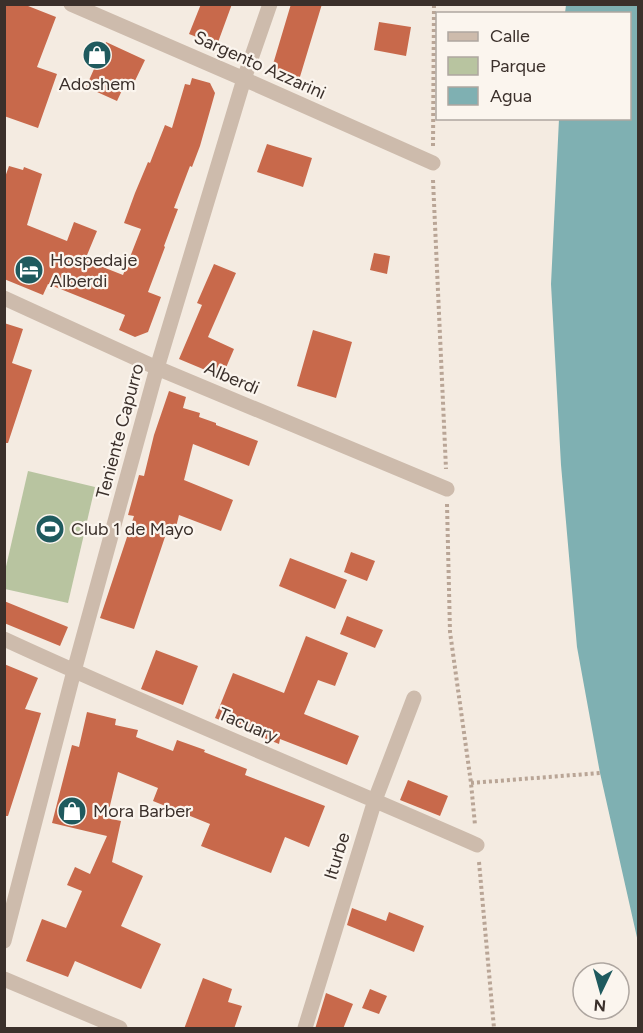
<svg xmlns="http://www.w3.org/2000/svg" width="643" height="1033" viewBox="0 0 643 1033" font-family="Figtree,sans-serif">
<style>
.green{fill:#b8c4a0}
.water{fill:#7fb0b2}
.building{fill:#c8694b}
.lines{fill:none;stroke-linecap:round;stroke-linejoin:round}
.path{stroke:#b9a596;stroke-width:4;stroke-dasharray:3 3;stroke-linecap:butt}
.minor{stroke:#cdbbac;stroke-width:15}
.labels{text-anchor:middle;dominant-baseline:central;stroke-width:4.5;stroke-linejoin:round;paint-order:stroke}
.street-label{font-size:18px;fill:#3b302b;stroke:#fbf5ee}
.poi-label{font-size:18px;fill:#3b302b;stroke:#fbf5ee;text-anchor:start}
</style>
<rect width="100%" height="100%" fill="#f4ebe1"/>
<path class="green" d="M 28,471 L 95,487 L 68,603 L 5,589 L 5,571 Z"/>
<path class="water" d="M 566,5 L 638,5 L 638,942 L 600,773 L 577,647 L 561,465 L 551,284 L 559,119 L 630,118 L 630,14 L 565,13 Z"/>
<path class="building" d="M 4,4 L 23,4 L 56,17 L 37,67 L 57,74 L 38,128 L 4,116 Z
M 201,4 L 232,4 L 217,45 L 189,34 Z
M 291,4 L 322,4 L 299,80 L 271,71 Z
M 379,22 L 411,27 L 406,56 L 374,50 Z
M 106,42 L 145,60 L 132,87 L 125,84 L 117,101 L 86,87 Z
M 192,78 L 210,83 L 215,93 L 200,146 L 192,167 L 190,166 L 174,208 L 178,209 L 164,246 L 165,247 L 148,292 L 161,297 L 148,332 L 135,337 L 119,330 L 125,315 L 48,284 L 43,295 L 4,279 L 4,180 L 9,166 L 23,170 L 24,167 L 42,174 L 27,225 L 67,241 L 74,222 L 97,231 L 85,260 L 123,275 L 141,229 L 124,223 L 135,193 L 148,162 L 150,163 L 165,125 L 172,128 L 185,84 L 190,85 Z
M 267,144 L 312,158 L 303,187 L 257,172 Z
M 374,253 L 390,256 L 387,274 L 370,270 Z
M 214,264 L 236,273 L 208,337 L 234,349 L 222,377 L 179,359 L 202,305 L 197,303 Z
M 4,323 L 23,329 L 12,363 L 32,370 L 8,443 L 4,443 Z
M 313,330 L 352,342 L 336,398 L 297,386 Z
M 169,391 L 186,397 L 183,408 L 200,413 L 199,417 L 216,423 L 216,425 L 258,441 L 249,466 L 193,444 L 184,480 L 233,500 L 221,531 L 179,515 L 176,527 L 169,525 L 134,629 L 100,618 L 134,516 L 128,515 L 139,475 L 144,476 L 154,435 Z
M 351,552 L 375,561 L 367,581 L 344,572 Z
M 290,558 L 347,580 L 335,609 L 279,586 Z
M 4,601 L 68,627 L 60,646 L 4,623 Z
M 347,616 L 383,630 L 375,648 L 340,634 Z
M 306,636 L 348,653 L 335,686 L 318,680 L 304,714 L 359,736 L 347,765 L 280,739 L 279,744 L 215,718 L 233,673 L 284,693 Z
M 156,650 L 198,666 L 183,705 L 141,689 Z
M 4,664 L 38,678 L 25,709 L 41,713 L 8,816 L 4,816 Z
M 87,712 L 116,719 L 115,725 L 138,730 L 136,737 L 173,751 L 177,740 L 205,750 L 204,752 L 247,769 L 245,775 L 325,806 L 309,847 L 285,837 L 271,873 L 201,846 L 210,824 L 153,801 L 158,788 L 118,772 L 107,818 L 121,821 L 112,862 L 143,876 L 121,926 L 161,944 L 141,989 L 75,961 L 68,977 L 26,961 L 42,919 L 66,928 L 82,891 L 67,885 L 75,867 L 90,874 L 107,836 L 52,823 L 72,745 L 79,747 Z
M 408,780 L 448,796 L 440,816 L 400,800 Z
M 352,908 L 386,921 L 389,912 L 424,926 L 414,952 L 347,925 Z
M 203,978 L 232,989 L 228,1002 L 242,1006 L 234,1029 L 184,1029 Z
M 370,989 L 387,996 L 379,1014 L 362,1008 Z
M 326,993 L 353,1004 L 343,1029 L 315,1029 Z"/>
<g class="lines">
<path class="path" d="M 433,146 L 434,4
M 433,180 L 446,469
M 447,504 L 450,632 L 471,783 L 475,825
M 471,783 L 600,773
M 479,862 L 494,1028"/>
<path class="minor" d="M 71,4 L 244,79 L 433,163
M 4,298 L 157,368 L 447,489
M 4,639 C 160,711 320,776 477,845
M 4,941 L 74,671 L 157,368 L 244,79 L 270,4
M 4,979 L 120,1028
M 305,1028 L 375,800 L 414,698"/>
</g>
<defs>
<g id="shop-disc" transform="scale(1.5)"><circle r="9.5" fill="#1f5a5e" stroke="#fbf5ee"/><path d="M-5-2.5h2.3a2.7 3.5 0 0 1 5.4 0H5L5.5 6h-11ZM-1.5-2.5h3a1.5 2.3 0 0 0-3 0Z" fill="#fff"/></g>
<g id="hotel-disc" transform="scale(1.5)"><circle r="9.5" fill="#1f5a5e" stroke="#fbf5ee"/><path d="M-6-4.5h1.5V1H6V5H4.5V3h-9V5H-6ZM-4 0a1.8 1.8 0 1 1 3.6 0ZM.5 0V-2.5h3Q6-2.5 6 0Z" fill="#fff"/></g>
<g id="stadium-disc" transform="scale(1.5)"><circle r="9.5" fill="#1f5a5e" stroke="#fbf5ee"/><path d="M0-5a6.5 5 0 1 0 0 10a6.5 5 0 1 0 0-10ZM-3.5-1.8h7v3.6h-7Z" fill="#fff"/></g>
</defs>
<g fill-rule="evenodd">
<use href="#shop-disc" x="97" y="55"/>
<use href="#hotel-disc" x="29" y="270"/>
<use href="#stadium-disc" x="50" y="529"/>
<use href="#shop-disc" x="72" y="811"/>
</g>
<g class="labels">
<g class="street-label">
<text transform="translate(260 65) rotate(24)">Sargento Azzarini</text>
<text transform="translate(232 378) rotate(23)">Alberdi</text>
<text transform="translate(120 431) rotate(-75)">Teniente Capurro</text>
<text transform="translate(248 725) rotate(23)">Tacuary</text>
<text transform="translate(337 856) rotate(-73)">Iturbe</text>
</g>
<g class="poi-label">
<text x="97" y="84" text-anchor="middle">Adoshem</text>
<text x="50" y="260">Hospedaje<tspan x="50" dy="21">Alberdi</tspan></text>
<text x="71" y="529">Club 1 de Mayo</text>
<text x="93" y="811">Mora Barber</text>
</g>
</g>
<rect width="643" height="1033" fill="none" stroke="#3b302b" stroke-width="12"/>
<rect x="436" y="12" width="195" height="108" fill="#fbf5ee" stroke="#aea6a0" stroke-width="1.5"/>
<rect x="448" y="32" width="30" height="9" fill="#cdbbac" stroke="#aea6a0" stroke-width="1.5"/>
<text x="490" y="42" font-size="18" fill="#3b302b">Calle</text>
<rect x="448" y="57" width="30" height="18" fill="#b8c4a0" stroke="#aea6a0" stroke-width="1.5"/>
<text x="490" y="72" font-size="18" fill="#3b302b">Parque</text>
<rect x="448" y="87" width="30" height="18" fill="#7fb0b2" stroke="#aea6a0" stroke-width="1.5"/>
<text x="490" y="102" font-size="18" fill="#3b302b">Agua</text>
<g transform="translate(601 991) rotate(185)"><circle r="28" fill="#fbf5ee" stroke="#aea6a0" stroke-width="1.5"/>
<path d="M0-4.5L10 22L0 15L-10 22Z" fill="#1f5a5e"/>
<text y="-9" font-size="16" font-weight="bold" text-anchor="middle" fill="#3b302b">N</text>
</g>
</svg>
